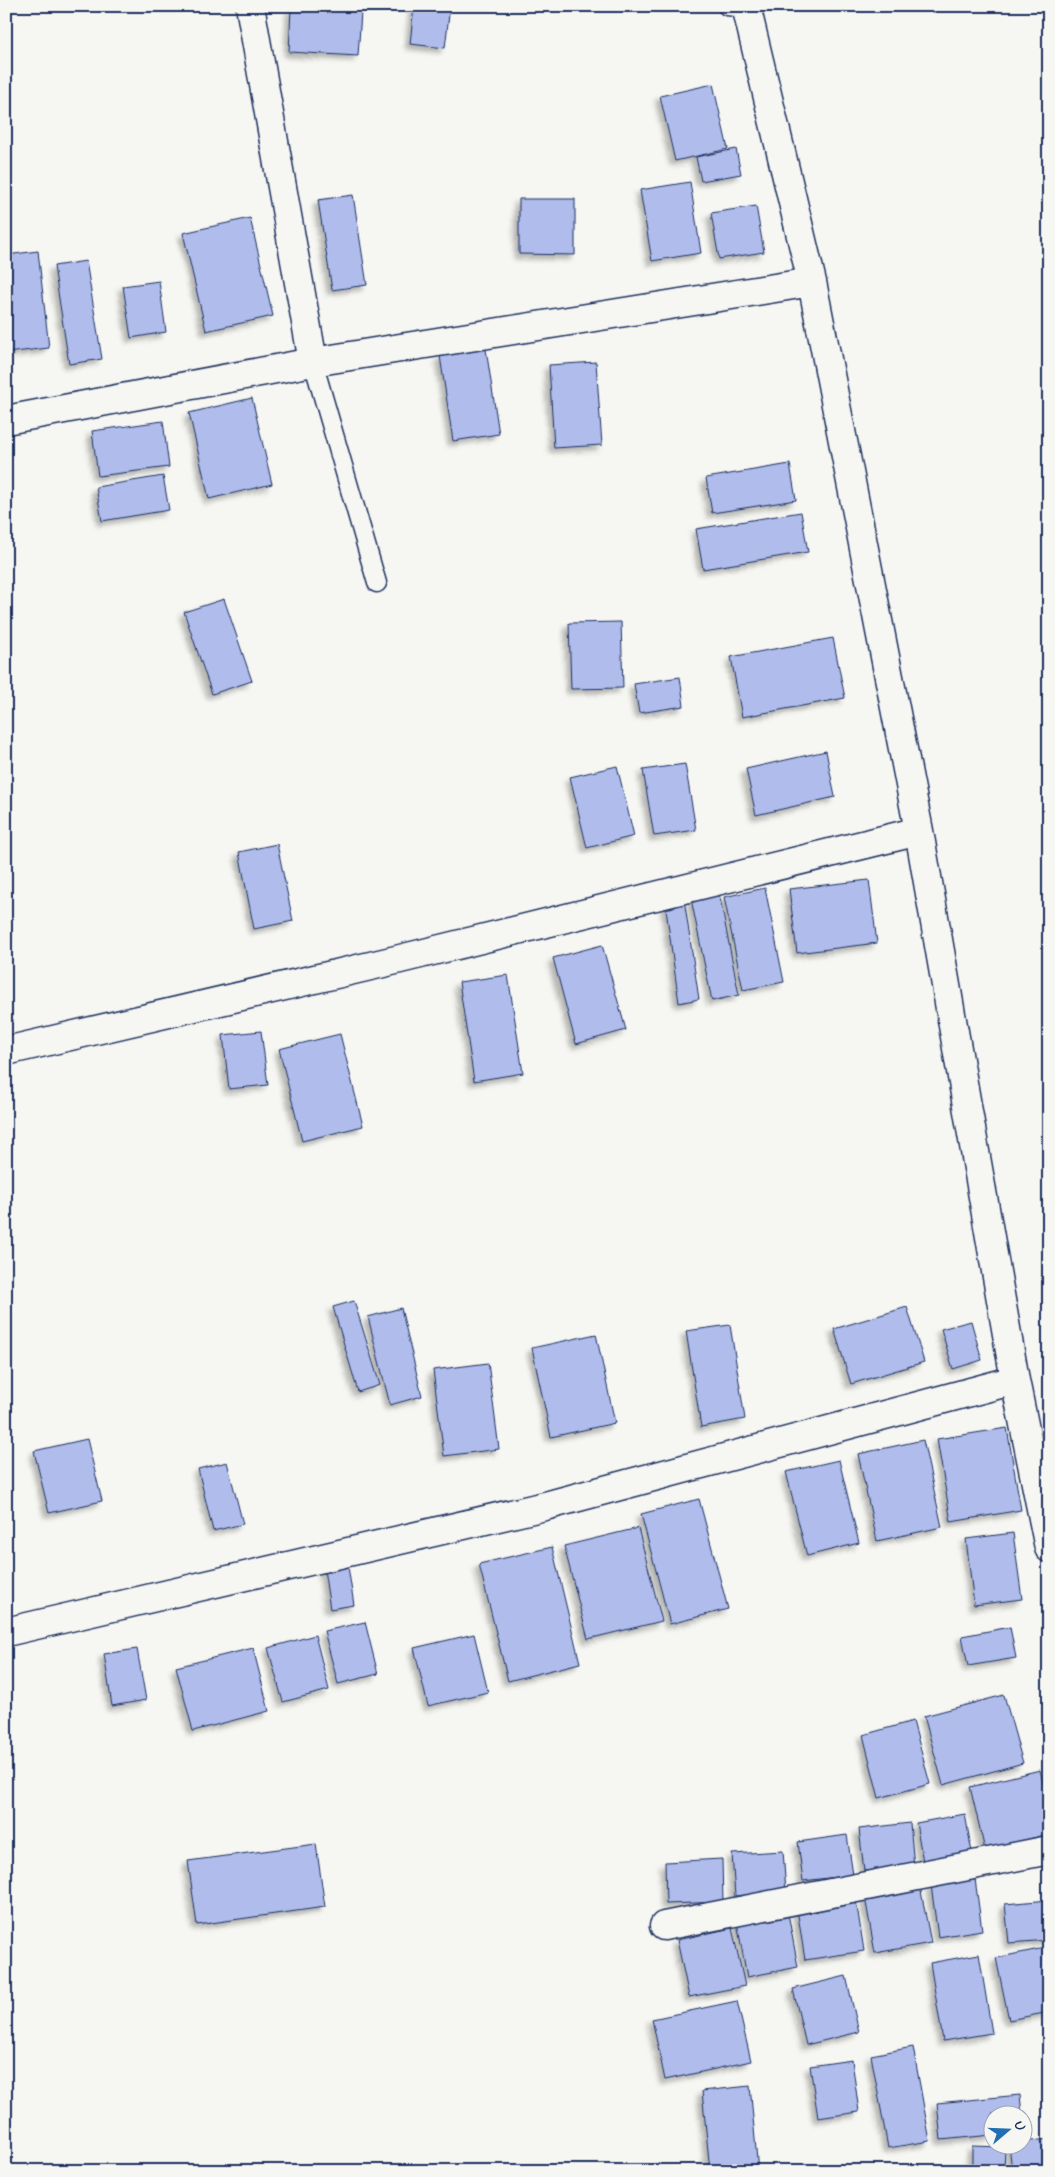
<svg xmlns="http://www.w3.org/2000/svg" width="1055" height="2177" viewBox="0 0 1055 2177" font-family="Mynerve,sans-serif">
<style>
.building{fill:#afbcec;stroke:#1b2f5e;filter:url(#shadow)}
.lines{fill:none;stroke-linecap:round;stroke-linejoin:round}
.service-casing{stroke:#1b2f5e;stroke-width:21}
.minor-casing{stroke:#1b2f5e;stroke-width:31}
.service{stroke:#f6f6f2;stroke-width:18}
.minor{stroke:#f6f6f2;stroke-width:28}
</style>
<defs>
<filter id="shadow"><feDropShadow dx="-4.5" dy="4.5" stdDeviation="2.5" flood-color="#0004"/></filter>
</defs>
<rect width="100%" height="100%" fill="#f6f6f2"/>
<filter id="ink" filterUnits="userSpaceOnUse"><feTurbulence type="fractalNoise" baseFrequency=".02" numOctaves="2"/><feDisplacementMap in="SourceGraphic" scale="10" xChannelSelector="R" yChannelSelector="G"/><feConvolveMatrix kernelMatrix="1 2 1 2 8 2 1 2 1" color-interpolation-filters="sRGB"/></filter>
<g filter="url(#ink)">
<path class="building" d="M 414,6 L 450,6 L 445,48 L 410,44 Z
M 291,8 L 361,12 L 358,56 L 289,52 Z
M 713,84 L 728,149 L 675,161 L 660,96 Z
M 736,149 L 741,174 L 701,181 L 696,157 Z
M 690,182 L 701,253 L 652,261 L 640,190 Z
M 353,195 L 367,285 L 332,290 L 318,200 Z
M 519,199 L 575,199 L 575,255 L 519,254 Z
M 756,206 L 764,252 L 719,259 L 711,213 Z
M 250,218 L 273,316 L 206,331 L 183,233 Z
M 38,251 L 49,348 L 6,353 L 6,255 Z
M 86,261 L 102,359 L 69,364 L 54,266 Z
M 159,281 L 166,332 L 131,338 L 123,286 Z
M 486,349 L 499,434 L 453,441 L 440,356 Z
M 596,362 L 602,445 L 554,448 L 549,365 Z
M 252,398 L 272,484 L 209,499 L 189,413 Z
M 163,421 L 169,467 L 98,476 L 92,431 Z
M 790,464 L 796,500 L 712,513 L 706,478 Z
M 163,476 L 169,510 L 102,521 L 96,487 Z
M 801,512 L 808,552 L 703,569 L 696,529 Z
M 224,599 L 252,681 L 212,694 L 184,612 Z
M 621,622 L 623,688 L 571,689 L 569,623 Z
M 833,638 L 845,698 L 742,717 L 731,657 Z
M 680,677 L 684,706 L 639,713 L 634,684 Z
M 826,751 L 835,797 L 756,815 L 746,769 Z
M 685,764 L 696,830 L 654,836 L 643,770 Z
M 617,766 L 634,836 L 587,848 L 570,777 Z
M 277,844 L 293,921 L 254,929 L 239,852 Z
M 869,880 L 877,943 L 797,953 L 789,889 Z
M 765,888 L 784,982 L 743,990 L 724,897 Z
M 719,893 L 739,995 L 712,1001 L 691,899 Z
M 684,899 L 699,999 L 679,1003 L 665,902 Z
M 602,945 L 626,1030 L 576,1044 L 553,958 Z
M 508,975 L 523,1073 L 474,1081 L 459,982 Z
M 261,1031 L 268,1085 L 229,1089 L 223,1035 Z
M 340,1034 L 363,1126 L 302,1141 L 279,1049 Z
M 354,1301 L 380,1385 L 358,1392 L 333,1307 Z
M 907,1307 L 924,1362 L 851,1384 L 834,1329 Z
M 401,1308 L 422,1396 L 390,1405 L 368,1317 Z
M 971,1321 L 982,1360 L 953,1369 L 941,1329 Z
M 730,1325 L 745,1419 L 701,1427 L 686,1331 Z
M 596,1334 L 615,1423 L 551,1437 L 532,1348 Z
M 488,1363 L 499,1449 L 444,1456 L 433,1370 Z
M 1007,1428 L 1021,1510 L 951,1522 L 937,1439 Z
M 87,1439 L 102,1501 L 49,1513 L 34,1451 Z
M 923,1440 L 942,1527 L 877,1541 L 858,1454 Z
M 839,1460 L 859,1543 L 807,1556 L 786,1472 Z
M 227,1462 L 243,1524 L 213,1531 L 198,1469 Z
M 699,1499 L 728,1609 L 670,1624 L 641,1514 Z
M 638,1528 L 662,1621 L 588,1639 L 564,1546 Z
M 1013,1533 L 1022,1599 L 974,1605 L 966,1539 Z
M 552,1547 L 580,1663 L 508,1681 L 479,1564 Z
M 347,1560 L 354,1605 L 330,1609 L 323,1563 Z
M 365,1622 L 378,1674 L 338,1684 L 324,1631 Z
M 1010,1627 L 1016,1658 L 968,1666 L 962,1636 Z
M 474,1634 L 488,1692 L 428,1706 L 414,1648 Z
M 315,1635 L 329,1690 L 283,1702 L 268,1648 Z
M 253,1648 L 269,1711 L 193,1731 L 176,1667 Z
M 137,1649 L 146,1700 L 112,1706 L 104,1654 Z
M 1004,1695 L 1023,1763 L 943,1785 L 924,1716 Z
M 913,1721 L 930,1784 L 879,1798 L 863,1735 Z
M 1040,1770 L 1049,1808 L 1049,1834 L 985,1850 L 970,1787 Z
M 965,1814 L 973,1858 L 924,1867 L 916,1823 Z
M 910,1823 L 914,1866 L 864,1871 L 859,1829 Z
M 847,1835 L 853,1875 L 803,1881 L 798,1842 Z
M 316,1844 L 325,1907 L 197,1925 L 188,1861 Z
M 783,1851 L 786,1892 L 735,1896 L 732,1854 Z
M 722,1859 L 723,1902 L 666,1904 L 665,1862 Z
M 975,1879 L 982,1930 L 938,1937 L 931,1885 Z
M 920,1886 L 931,1943 L 875,1953 L 865,1897 Z
M 856,1900 L 864,1951 L 805,1960 L 797,1909 Z
M 1049,1900 L 1049,1940 L 1009,1943 L 1005,1904 Z
M 787,1908 L 798,1967 L 747,1977 L 736,1917 Z
M 732,1928 L 745,1986 L 689,1997 L 677,1940 Z
M 1049,1947 L 1049,2012 L 1009,2020 L 996,1958 Z
M 979,1954 L 992,2033 L 943,2041 L 930,1963 Z
M 846,1976 L 859,2032 L 806,2045 L 793,1989 Z
M 737,2001 L 751,2061 L 665,2080 L 652,2019 Z
M 913,2047 L 930,2141 L 888,2148 L 871,2055 Z
M 852,2060 L 859,2112 L 818,2118 L 810,2066 Z
M 750,2086 L 758,2171 L 710,2171 L 702,2091 Z
M 1020,2095 L 1022,2114 L 992,2114 L 992,2135 L 941,2140 L 937,2103 Z
M 1049,2139 L 1049,2171 L 1012,2171 L 1009,2144 L 1022,2144 L 1022,2142 Z
M 972,2146 L 1005,2147 L 1004,2171 L 972,2171 Z"/>
<g class="lines">
<g class="service-casing">
<path id="service" d="M 727,6 L 747,8
M 313,362 L 377,583"/>
</g>
<g class="minor-casing">
<path id="minor" d="M 250,6 L 313,362
M 746,6 L 812,282 L 919,831 L 1015,1380 L 1049,1548
M 6,420 L 313,362 L 812,282
M 6,1051 L 396,960 L 919,831
M 6,1632 L 545,1506 L 1015,1380
M 664,1926 L 1049,1850"/>
</g>
<use href="#service" class="service"/>
<use href="#minor" class="minor"/>
</g>
</g>
<rect width="1055" height="2177" fill="none" stroke="#f6f6f2" stroke-width="25"/>
<rect x="12" y="12" width="1030" height="2152" fill="none" stroke="#1b2f5e" stroke-width="2" filter="url(#ink)"/>
<g transform="translate(1008 2130) rotate(71)"><circle r="24" fill="#f6f6f2" stroke="#9ea6b7"/>
<path d="M0-4L9 19L0 12L-9 19Z" fill="#1f6fb2"/>
<text y="-8" font-size="14" font-weight="bold" text-anchor="middle" fill="#1b2f5e">U</text>
</g>
</svg>
